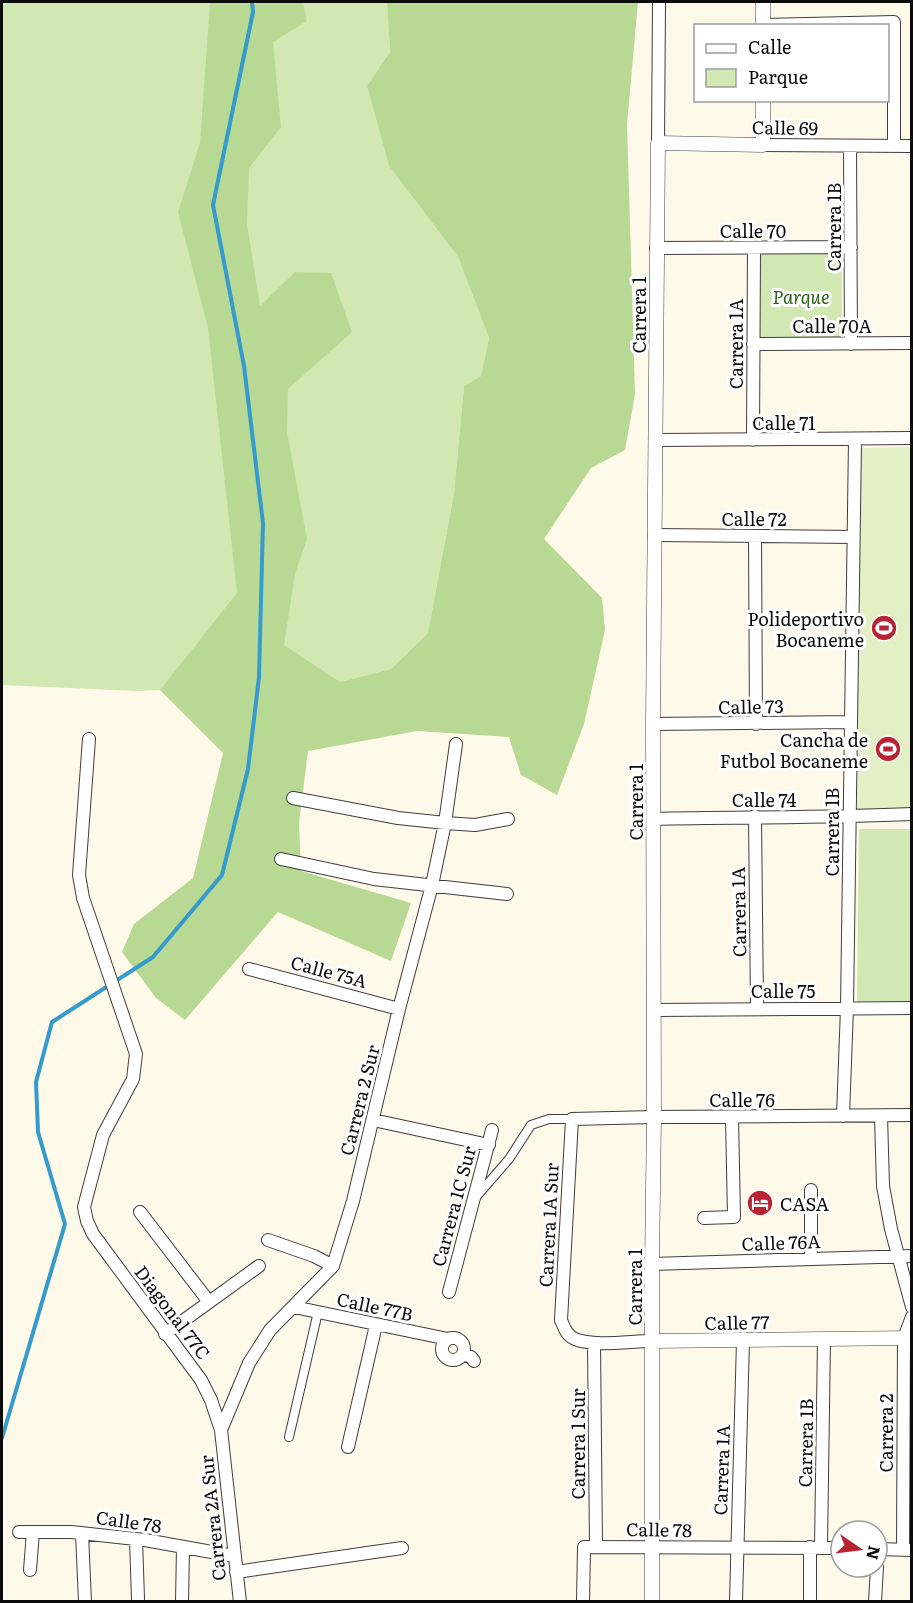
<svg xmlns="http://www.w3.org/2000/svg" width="913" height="1603" viewBox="0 0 913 1603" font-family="Literata,serif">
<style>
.green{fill:#d2e8b3}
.forest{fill:#b7d993}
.pitch{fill:#e3efc5}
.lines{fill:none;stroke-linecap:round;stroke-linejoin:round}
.stream{stroke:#359acc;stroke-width:4}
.pedestrian-casing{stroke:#3e3e3e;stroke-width:10}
.minor-casing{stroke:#3e3e3e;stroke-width:14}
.tertiary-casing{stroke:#3e3e3e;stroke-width:15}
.pedestrian{stroke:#fff;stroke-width:8}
.minor{stroke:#fff;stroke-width:12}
.tertiary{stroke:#fff;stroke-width:14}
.labels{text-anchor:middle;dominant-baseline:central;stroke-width:6;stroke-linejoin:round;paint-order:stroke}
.street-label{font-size:18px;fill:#0b0b0b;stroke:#fff}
.park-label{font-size:18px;font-style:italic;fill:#2f611c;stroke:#fff}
.poi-label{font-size:18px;fill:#0b0b0b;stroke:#fff;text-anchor:end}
</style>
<rect width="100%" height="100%" fill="#fff9e9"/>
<path class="green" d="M 2,2 L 387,2 L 390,52 L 367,86 L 389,166 L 458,257 L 489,338 L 481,376 L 464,386 L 454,493 L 428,633 L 391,669 L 340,682 L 137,691 L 2,685 Z
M 842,251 L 842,340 L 760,341 L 760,252 Z
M 859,829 L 911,829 L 911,1002 L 857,1001 Z"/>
<path class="forest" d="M 210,2 L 303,2 L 307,21 L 273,42 L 281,127 L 249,168 L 247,224 L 260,306 L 295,272 L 331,273 L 352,332 L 288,389 L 287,432 L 307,539 L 295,574 L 284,645 L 340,682 L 391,669 L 428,633 L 454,493 L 464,386 L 481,376 L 489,338 L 458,257 L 389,166 L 367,86 L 390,52 L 387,2 L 638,2 L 627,124 L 635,394 L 625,450 L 591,468 L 544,539 L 602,598 L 605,630 L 584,724 L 557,795 L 521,775 L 509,737 L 417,731 L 308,751 L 299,823 L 301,871 L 411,903 L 391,961 L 278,912 L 185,1020 L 156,998 L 122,952 L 134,924 L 193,878 L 223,753 L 160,690 L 237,593 L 208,328 L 178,212 L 200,143 Z"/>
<path class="pitch" d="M 911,447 L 911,808 L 853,809 L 861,448 Z"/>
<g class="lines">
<path class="stream" d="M 2,1438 L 65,1224 L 38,1132 L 36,1082 L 52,1022 L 153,957 L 222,875 L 248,769 L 259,677 L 263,523 L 244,366 L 213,205 L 253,12 L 252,2"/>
<g class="pedestrian-casing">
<path id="pedestrian" d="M 477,1196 L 509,1159 L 531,1125 L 549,1119 L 572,1119
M 289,1437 L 318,1312"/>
</g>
<g class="minor-casing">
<path id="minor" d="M 763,25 L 894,22 L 894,146
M 658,143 L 659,2
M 763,145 L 912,146
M 850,146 L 851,344
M 656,248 L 851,247
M 753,344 L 912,343
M 656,440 L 912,438
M 753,440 L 754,248
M 654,535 L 853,537
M 755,536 L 756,724
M 653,724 L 849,722
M 89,739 L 79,875 L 83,898 L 136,1054 L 133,1079 L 103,1135 L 84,1207 L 87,1221 L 93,1234 L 201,1380 L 211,1400 L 221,1430 L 240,1602
M 293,798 L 398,818 L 445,823 L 475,825 L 508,819
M 755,816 L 757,1008
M 653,819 C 739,817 825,818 912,814
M 281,859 L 374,879 L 507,894
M 249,969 L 399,1009
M 654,1010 L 912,1008
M 843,1116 L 847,1008 L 855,440
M 881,1116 L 883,1186 L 891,1229 L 912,1307
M 373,1120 L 489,1145
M 811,1190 L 811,1259
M 140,1212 L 209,1302
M 704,1218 L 734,1217 L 732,1117
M 268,1240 L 314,1256 L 333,1266
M 652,1264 L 912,1256
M 449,1292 L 492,1130
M 294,1307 L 448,1339
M 165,1334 L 259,1266
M442 1349a11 11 0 1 1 22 0a11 11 0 1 1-22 0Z
M 652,1341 C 631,1341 594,1347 575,1339 C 566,1335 564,1327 561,1320 L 572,1119 L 654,1117 L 912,1115
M 594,1343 L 596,1546
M 463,1354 L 471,1357 L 474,1361
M 221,1430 L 249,1363 L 270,1330 L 333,1266 L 353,1201 L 399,1009 L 432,885 L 445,823 L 456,744
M 348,1447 L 376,1325
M 19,1532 L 71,1532 L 145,1540 L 234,1556
M 82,1533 L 85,1602
M 136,1539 L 138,1599
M 821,1547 L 824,1339
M 877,1549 L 912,1550
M 903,1549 L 904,1338 L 912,1317
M 30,1570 L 33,1532
M 236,1572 L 402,1548
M 182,1602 L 183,1547
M 583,1602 L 584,1547 L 841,1548
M 736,1602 L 743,1340
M 810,1602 L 810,1547
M 875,1602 L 877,1567"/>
</g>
<g class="tertiary-casing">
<path id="tertiary" d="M 763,26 L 763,2
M 652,1341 L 912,1338
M 652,1602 L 652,1264 L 654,1117 L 653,724 L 658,143 L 763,145 L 763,100"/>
</g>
<use href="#pedestrian" class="pedestrian"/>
<use href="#minor" class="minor"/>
<use href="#tertiary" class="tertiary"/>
</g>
<defs>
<g id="stadium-disc" transform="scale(1.35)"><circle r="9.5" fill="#b92435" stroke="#fff"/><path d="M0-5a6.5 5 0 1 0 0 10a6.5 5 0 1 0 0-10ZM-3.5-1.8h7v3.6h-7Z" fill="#fff"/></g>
<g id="hotel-disc" transform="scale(1.35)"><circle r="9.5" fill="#b92435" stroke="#fff"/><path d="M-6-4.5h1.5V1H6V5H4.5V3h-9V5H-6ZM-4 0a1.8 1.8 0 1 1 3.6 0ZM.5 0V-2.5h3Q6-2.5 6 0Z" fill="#fff"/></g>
</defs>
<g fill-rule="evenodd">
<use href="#stadium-disc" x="884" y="628"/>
<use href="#stadium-disc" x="888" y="749"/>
<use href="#hotel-disc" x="760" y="1203"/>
</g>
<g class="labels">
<g class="street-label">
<text transform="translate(785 127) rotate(1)">Calle 69</text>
<text transform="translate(833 227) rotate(-90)">Carrera 1B</text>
<text x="753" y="230">Calle 70</text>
<text transform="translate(638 315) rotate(-90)">Carrera 1</text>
<text x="832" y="325">Calle 70A</text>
<text transform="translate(735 344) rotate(-90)">Carrera 1A</text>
<text x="784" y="422">Calle 71</text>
<text x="754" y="518">Calle 72</text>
<text transform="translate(751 706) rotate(-1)">Calle 73</text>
<text x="764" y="799">Calle 74</text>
<text transform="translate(635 802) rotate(-90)">Carrera 1</text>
<text transform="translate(831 832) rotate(-90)">Carrera 1B</text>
<text transform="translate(738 912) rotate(-91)">Carrera 1A</text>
<text transform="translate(329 971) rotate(15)">Calle 75A</text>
<text x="783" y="990">Calle 75</text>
<text x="742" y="1099">Calle 76</text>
<text transform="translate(359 1100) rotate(-76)">Carrera 2 Sur</text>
<text transform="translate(453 1206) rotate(-75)">Carrera 1C Sur</text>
<text transform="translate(548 1225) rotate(-87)">Carrera 1A Sur</text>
<text transform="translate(781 1242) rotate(-2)">Calle 76A</text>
<text transform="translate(634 1287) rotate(-90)">Carrera 1</text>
<text transform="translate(375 1306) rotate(12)">Calle 77B</text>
<text transform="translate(173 1312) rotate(53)">Diagonal 77C</text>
<text transform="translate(737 1322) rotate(-1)">Calle 77</text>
<text transform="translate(885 1433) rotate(-90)">Carrera 2</text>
<text transform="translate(805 1443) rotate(-89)">Carrera 1B</text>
<text transform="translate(577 1444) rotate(-90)">Carrera 1 Sur</text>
<text transform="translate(721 1470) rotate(-88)">Carrera 1A</text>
<text transform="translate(212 1518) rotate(-96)">Carrera 2A Sur</text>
<text transform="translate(129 1521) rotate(8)">Calle 78</text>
<text transform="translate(659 1529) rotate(1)">Calle 78</text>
</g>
<g class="park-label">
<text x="801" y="296">Parque</text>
</g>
<g class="poi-label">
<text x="864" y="618">Polideportivo<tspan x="864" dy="21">Bocaneme</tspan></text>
<text x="868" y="739">Cancha de<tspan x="868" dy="21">Futbol Bocaneme</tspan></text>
<text x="780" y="1203" text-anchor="start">CASA</text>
</g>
</g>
<rect width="913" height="1603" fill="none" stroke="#0b0b0b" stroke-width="6"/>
<rect x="694" y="24" width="195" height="78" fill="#ffffff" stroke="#9d9d9d" stroke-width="1.5"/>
<rect x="706" y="44" width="30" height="9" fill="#ffffff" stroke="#9d9d9d" stroke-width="1.5"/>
<text x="748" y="54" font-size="18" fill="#0b0b0b">Calle</text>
<rect x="706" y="69" width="30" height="18" fill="#d2e8b3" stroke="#9d9d9d" stroke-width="1.5"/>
<text x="748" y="84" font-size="18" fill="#0b0b0b">Parque</text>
<g transform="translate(859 1549) rotate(104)"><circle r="28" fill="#ffffff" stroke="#9d9d9d" stroke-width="1.5"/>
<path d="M0-4.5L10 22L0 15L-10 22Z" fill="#b92435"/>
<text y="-9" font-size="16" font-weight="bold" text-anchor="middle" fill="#0b0b0b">N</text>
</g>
</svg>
